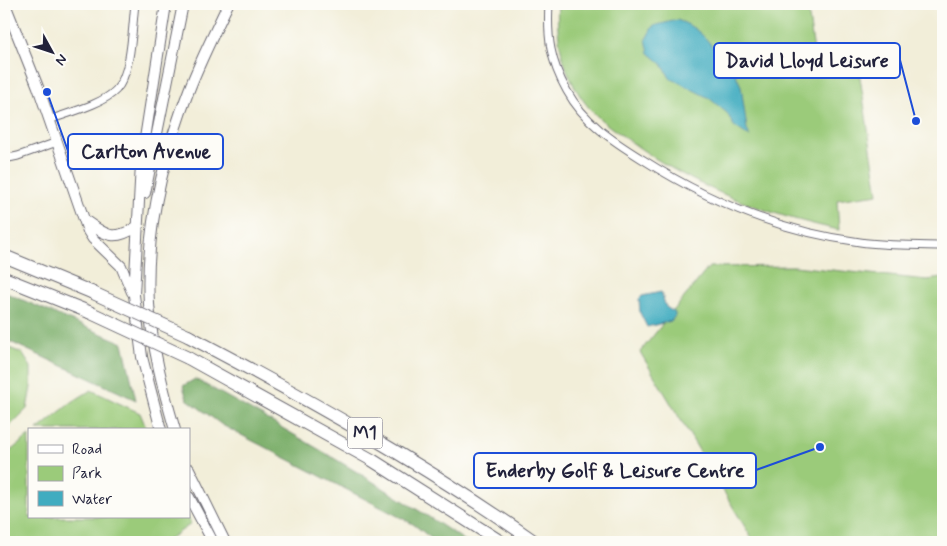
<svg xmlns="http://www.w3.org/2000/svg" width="947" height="546" viewBox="0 0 947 546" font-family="Mynerve,sans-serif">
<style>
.green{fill:#9bcb7a;stroke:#5e765a}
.forest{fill:#7caf6a;stroke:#4f6852}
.water{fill:#41acc0;stroke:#32677e}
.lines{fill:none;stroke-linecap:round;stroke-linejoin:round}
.street-casing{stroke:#6b6972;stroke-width:9}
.secondary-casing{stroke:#6b6972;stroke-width:12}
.highway-casing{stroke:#6b6972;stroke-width:14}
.street{stroke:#fff;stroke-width:7}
.secondary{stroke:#fff;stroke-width:10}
.highway{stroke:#fff;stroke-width:12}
.highway-bridge-casing{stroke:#6b6972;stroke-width:14;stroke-linecap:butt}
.highway-bridge{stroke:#fff;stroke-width:12}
.labels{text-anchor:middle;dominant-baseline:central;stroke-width:4;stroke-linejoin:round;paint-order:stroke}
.shield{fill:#fdfcf7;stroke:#646373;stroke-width:1}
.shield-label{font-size:18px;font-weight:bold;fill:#22223b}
.leader{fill:none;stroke:#1d4ed8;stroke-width:2}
.callout-dot{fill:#1d4ed8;stroke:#fdfcf7;stroke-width:2}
.callout{fill:#fdfcf7;stroke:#1d4ed8;stroke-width:2}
.callout-label{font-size:20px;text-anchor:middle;font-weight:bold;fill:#22223b}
</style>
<rect width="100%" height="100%" fill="#fdfcf7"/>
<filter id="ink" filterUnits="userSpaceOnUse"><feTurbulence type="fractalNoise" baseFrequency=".02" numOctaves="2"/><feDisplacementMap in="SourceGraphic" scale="10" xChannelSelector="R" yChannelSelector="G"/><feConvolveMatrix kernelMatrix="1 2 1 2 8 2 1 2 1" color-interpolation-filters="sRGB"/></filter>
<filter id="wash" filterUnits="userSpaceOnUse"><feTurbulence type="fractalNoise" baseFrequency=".0096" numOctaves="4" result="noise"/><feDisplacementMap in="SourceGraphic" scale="20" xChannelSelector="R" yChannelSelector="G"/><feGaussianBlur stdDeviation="1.12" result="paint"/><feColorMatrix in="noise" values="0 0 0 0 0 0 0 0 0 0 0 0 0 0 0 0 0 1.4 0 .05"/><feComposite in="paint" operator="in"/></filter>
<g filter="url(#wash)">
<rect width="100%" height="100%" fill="#f2eed9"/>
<path class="green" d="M 558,4 L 807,4 L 816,64 L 857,58 L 878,194 L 837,200 L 839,230 C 764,214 692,187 630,141 C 617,132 602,122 591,110 C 565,81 555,41 558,4 Z
M 794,266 L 927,280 L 943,278 L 943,542 L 754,542 L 640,352 L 709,267 Z
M 4,346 L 22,353 L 31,367 L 31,387 L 27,409 L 4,432 Z
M 91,390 L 140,413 L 147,430 L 37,430 L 72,402 Z
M 29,436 L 29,517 L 188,517 L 191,524 L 165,542 L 4,542 L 4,456 Z"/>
<path class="forest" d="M 4,292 L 123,343 L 136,400 L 4,339 Z
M 195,379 C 288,430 379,483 467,542 L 436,542 L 413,524 L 222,425 L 187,399 L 183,386 Z"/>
<path class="water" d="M 677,20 C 702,28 715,48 727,70 L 735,73 L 741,86 L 747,129 L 750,137 L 734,126 L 727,113 L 709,98 L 670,78 L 662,64 L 649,53 L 646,39 L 653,26 Z
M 661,292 L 666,307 L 675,313 L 675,316 L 671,321 L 647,327 L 640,313 L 639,299 L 642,296 Z"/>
</g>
<g filter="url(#ink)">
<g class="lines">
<g class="street-casing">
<path id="street" d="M 549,4 C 547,37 550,61 567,91 C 584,122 613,141 642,159 C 708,201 781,232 860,242 C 887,246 916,245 943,246
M 49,120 C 68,113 103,104 116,90 C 132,73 132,27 135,4
M 4,159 L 18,156 L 57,142"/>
</g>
<g class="secondary-casing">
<path id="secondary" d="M 5,4 L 38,87 L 88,231 L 93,239 L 121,266 L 132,292
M 145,193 L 183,4
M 86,221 C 108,237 115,241 138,226
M 161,430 L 142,357 L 134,295 L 141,164 L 166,4
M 175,430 C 163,389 152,347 149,304 C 145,232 163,157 189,90 C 200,61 215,32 228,4
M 189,469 L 225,542
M 189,497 L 213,542"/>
</g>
<g class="highway-casing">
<path id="highway" d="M 4,256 L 91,292
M 4,278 L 89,312
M 188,336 C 308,399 424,464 535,542
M 188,358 L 372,460 L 501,542"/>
</g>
<use href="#street" class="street"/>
<use href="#secondary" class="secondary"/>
<use href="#highway" class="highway"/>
<g class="highway-bridge-casing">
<path id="highway-bridge" d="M 91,292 L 188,336
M 89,312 L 188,358"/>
</g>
<use href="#highway-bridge" class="highway-bridge"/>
</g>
</g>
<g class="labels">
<rect class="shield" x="347.5" y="417.5" width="35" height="31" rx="4"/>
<g class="shield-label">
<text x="365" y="433">M1</text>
</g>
</g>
<path class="leader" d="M916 121L900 60M47 92L68 151M820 447L756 470"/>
<g class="callout-dot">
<circle cx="916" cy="121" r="5"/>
<circle cx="47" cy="92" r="5"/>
<circle cx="820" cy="447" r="5"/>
</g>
<g class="callout">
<rect x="714" y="43" width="186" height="35" rx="5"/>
<rect x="68" y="134" width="155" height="35" rx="5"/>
<rect x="474" y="453" width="282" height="35" rx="5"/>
</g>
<g class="callout-label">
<text x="807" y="67">David Lloyd Leisure</text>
<text x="146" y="158">Carlton Avenue</text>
<text x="615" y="477">Enderby Golf &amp; Leisure Centre</text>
</g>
<rect width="947" height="546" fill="none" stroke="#fdfcf7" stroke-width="20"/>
<rect x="28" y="428" width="162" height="90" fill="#fdfcf7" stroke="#a5a5ac"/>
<rect x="38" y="445" width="25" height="8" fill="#ffffff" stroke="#a5a5ac"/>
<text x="72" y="454" font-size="15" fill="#22223b">Road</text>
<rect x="38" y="466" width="25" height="15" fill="#9bcb7a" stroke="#a5a5ac"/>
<text x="72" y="478" font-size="15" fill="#22223b">Park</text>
<rect x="38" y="491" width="25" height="15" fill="#41acc0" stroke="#a5a5ac"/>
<text x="72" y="504" font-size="15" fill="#22223b">Water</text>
<g transform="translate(52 52) rotate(130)" stroke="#fdfcf7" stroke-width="4" paint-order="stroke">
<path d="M0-4L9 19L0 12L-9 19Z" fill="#22223b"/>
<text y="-8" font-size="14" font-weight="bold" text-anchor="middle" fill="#22223b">N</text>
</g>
</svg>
